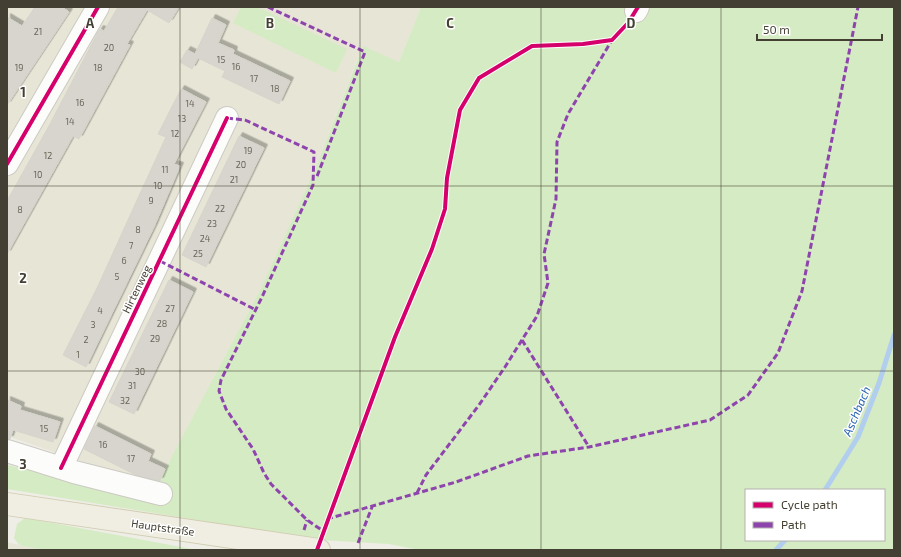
<svg xmlns="http://www.w3.org/2000/svg" width="901" height="557" viewBox="0 0 901 557" font-family="'Exo 2',sans-serif">
<style>
.residential{fill:#e7e5d6}
.green{fill:#d5ebc3;fill-rule:evenodd}
.lines{fill:none;stroke-linecap:round;stroke-linejoin:round}
.stream{stroke:#b2ceef;stroke-width:5}
.building{fill:#d7d5ce;stroke:#d6d4cb;filter:url(#shadow)}
.minor-casing{stroke:#cccac3;stroke-width:24}
.major-casing{stroke:#d1cdb2;stroke-width:24}
.minor{stroke:#fcfcfb;stroke-width:22}
.major{stroke:#f0eee2;stroke-width:22}
.quiet{stroke:#8e44ad;stroke-width:3;stroke-dasharray:6 3;stroke-linecap:butt}
.cycleway-casing{stroke:#fff;stroke-width:6}
.cycleway{stroke:#d6006c;stroke-width:4}
.grid{fill:none;stroke:#433f32;stroke-width:1;stroke-opacity:0.55}
.labels{text-anchor:middle;dominant-baseline:central;stroke-width:3;stroke-linejoin:round;paint-order:stroke}
.number-label{font-size:9px;fill:#69655a}
.street-label{font-size:11px;fill:#433f32;stroke:#fff}
.water-label{font-size:12px;font-style:italic;fill:#2763b4;stroke:#fff}
.grid-label{font-size:13px;text-anchor:middle;font-weight:bold;fill:#433f32;stroke:#fff;stroke-width:3;stroke-linejoin:round;paint-order:stroke}
</style>
<defs>
<filter id="shadow"><feDropShadow dx="3.5" dy="-3.5" stdDeviation="0" flood-color="#0004"/></filter>
</defs>
<rect width="100%" height="100%" fill="#eeede6"/>
<path class="residential" d="M 7,7 L 421,7 L 399,62 L 362,47 L 316,167 L 260,290 L 172,456 L 157,487 L 7,436 Z
M 7,542 L 19,545 L 43,550 L 7,550 Z"/>
<path class="green" d="M 241,7 L 257,7 L 347,49 L 336,73 L 233,23 Z
M 421,7 L 894,7 L 894,550 L 420,550 L 389,544 L 320,540 L 7,489 L 7,465 L 153,498 L 172,456 L 260,290 L 316,167 L 363,46 L 399,62 ZM 746,490 L 884,490 L 884,540 L 746,540 Z
M 25,518 L 26,518 L 197,550 L 43,550 L 19,545 L 14,538 L 17,524 Z"/>
<g class="lines">
<path class="stream" d="M 825,490 L 858,437 L 879,383 L 894,335
M 776,550 L 785,540"/>
</g>
<path class="building" d="M 35,7 L 62,7 L 69,12 L 7,105 L 7,17 L 22,26 Z
M 118,7 L 179,7 L 169,23 L 147,10 L 127,44 L 130,45 L 79,139 L 73,136 L 7,254 L 7,201 L 50,124 L 98,32 L 100,29 L 104,31 Z
M 212,18 L 226,25 L 218,43 L 234,50 L 233,54 L 290,81 L 279,104 L 222,77 L 225,71 L 198,58 L 192,69 L 180,62 L 187,50 L 195,54 Z
M 181,89 L 206,102 L 174,164 L 180,166 L 154,227 L 86,367 L 63,355 L 98,286 L 143,187 L 166,137 L 158,134 Z
M 239,136 L 264,148 L 206,267 L 182,255 Z
M 169,280 L 193,292 L 134,414 L 109,402 Z
M 7,400 L 21,406 L 20,410 L 60,422 L 53,442 L 13,430 L 10,439 L 7,439 Z
M 95,426 L 151,454 L 148,461 L 165,469 L 160,481 L 136,475 L 84,449 Z"/>
<g class="lines">
<g class="minor-casing">
<path id="minor" d="M 636,11 L 638,7
M 7,164 L 98,7
M 7,451 L 74,472 L 161,494
M 61,468 L 227,118"/>
</g>
<g class="major-casing">
<path id="major" d="M 7,504 L 319,550"/>
</g>
<use href="#minor" class="minor"/>
<use href="#major" class="major"/>
<path class="quiet" d="M 268,7 L 365,52 L 316,179
M 227,118 L 245,120 L 314,152 L 313,185 L 262,297 L 221,380 L 219,391 L 226,409 L 253,449 L 264,473 L 271,484 L 307,520 L 323,531
M 160,261 L 256,310
M 522,340 L 589,447
M 417,493 L 426,475 L 479,405 L 505,367 L 537,316 L 548,283 L 544,254 L 556,199 L 557,142 L 568,114 L 612,40
M 327,519 L 456,482 L 528,456 L 589,447 L 710,420 L 748,395 L 778,353 L 802,291 L 858,7
M 304,530 L 307,520
M 358,543 L 372,507"/>
<g class="cycleway-casing">
<path id="cycleway" d="M 7,164 L 98,7
M 61,468 L 227,118
M 317,550 L 395,337 L 432,249 L 445,209 L 447,178 L 460,110 L 479,78 L 532,46 L 583,44 L 612,40 L 628,23 L 638,7"/>
</g>
<use href="#cycleway" class="cycleway"/>
</g>
<path class="grid" d="M 180,7 L 180,550M 360,7 L 360,550M 541,7 L 541,550M 721,7 L 721,550M 7,186 L 894,186M 7,371 L 894,371"/>
<g class="labels">
<g class="number-label">
<text x="38" y="31">21</text>
<text x="109" y="47">20</text>
<text x="221" y="59">15</text>
<text x="236" y="66">16</text>
<text x="19" y="67">19</text>
<text x="98" y="67">18</text>
<text x="254" y="78">17</text>
<text x="275" y="88">18</text>
<text x="80" y="102">16</text>
<text x="190" y="103">14</text>
<text x="182" y="118">13</text>
<text x="70" y="121">14</text>
<text x="175" y="133">12</text>
<text x="248" y="150">19</text>
<text x="48" y="155">12</text>
<text x="241" y="164">20</text>
<text x="165" y="169">11</text>
<text x="38" y="174">10</text>
<text x="234" y="179">21</text>
<text x="158" y="185">10</text>
<text x="151" y="200">9</text>
<text x="220" y="208">22</text>
<text x="20" y="209">8</text>
<text x="212" y="223">23</text>
<text x="138" y="229">8</text>
<text x="205" y="238">24</text>
<text x="131" y="245">7</text>
<text x="198" y="253">25</text>
<text x="124" y="260">6</text>
<text x="117" y="276">5</text>
<text x="170" y="308">27</text>
<text x="100" y="310">4</text>
<text x="162" y="323">28</text>
<text x="93" y="324">3</text>
<text x="155" y="338">29</text>
<text x="86" y="339">2</text>
<text x="78" y="354">1</text>
<text x="140" y="371">30</text>
<text x="132" y="385">31</text>
<text x="125" y="400">32</text>
<text x="44" y="428">15</text>
<text x="103" y="444">16</text>
<text x="131" y="458">17</text>
</g>
<g class="street-label">
<text transform="translate(136 289) rotate(-64)">Hirtenweg</text>
<text transform="translate(163 527) rotate(8)">Hauptstraße</text>
</g>
<g class="water-label">
<text transform="translate(856 411) rotate(-67)">Aschbach</text>
</g>
</g>
<g class="grid-label">
<text x="90" y="28">A</text>
<text x="270" y="28">B</text>
<text x="450" y="28">C</text>
<text x="631" y="28">D</text>
<text x="23" y="97">1</text>
<text x="23" y="283">2</text>
<text x="23" y="469">3</text>
</g>
<rect width="901" height="557" fill="none" stroke="#433f32" stroke-width="16"/>
<rect x="745" y="489" width="140" height="52" fill="#ffffff" stroke="#b4b2ad"/>
<rect x="753" y="502" width="20" height="6" fill="#d6006c" stroke="#b4b2ad"/>
<text x="781" y="509" font-size="12" fill="#433f32">Cycle path</text>
<rect x="753" y="522" width="20" height="6" fill="#8e44ad" stroke="#b4b2ad"/>
<text x="781" y="529" font-size="12" fill="#433f32">Path</text>
<path d="M757 34v6h125v-6" fill="none" stroke="#433f32" stroke-width="2"/>
<text x="763" y="34" font-size="12" fill="#433f32" stroke="#ffffff" stroke-width="3" paint-order="stroke">50 m</text>
</svg>
